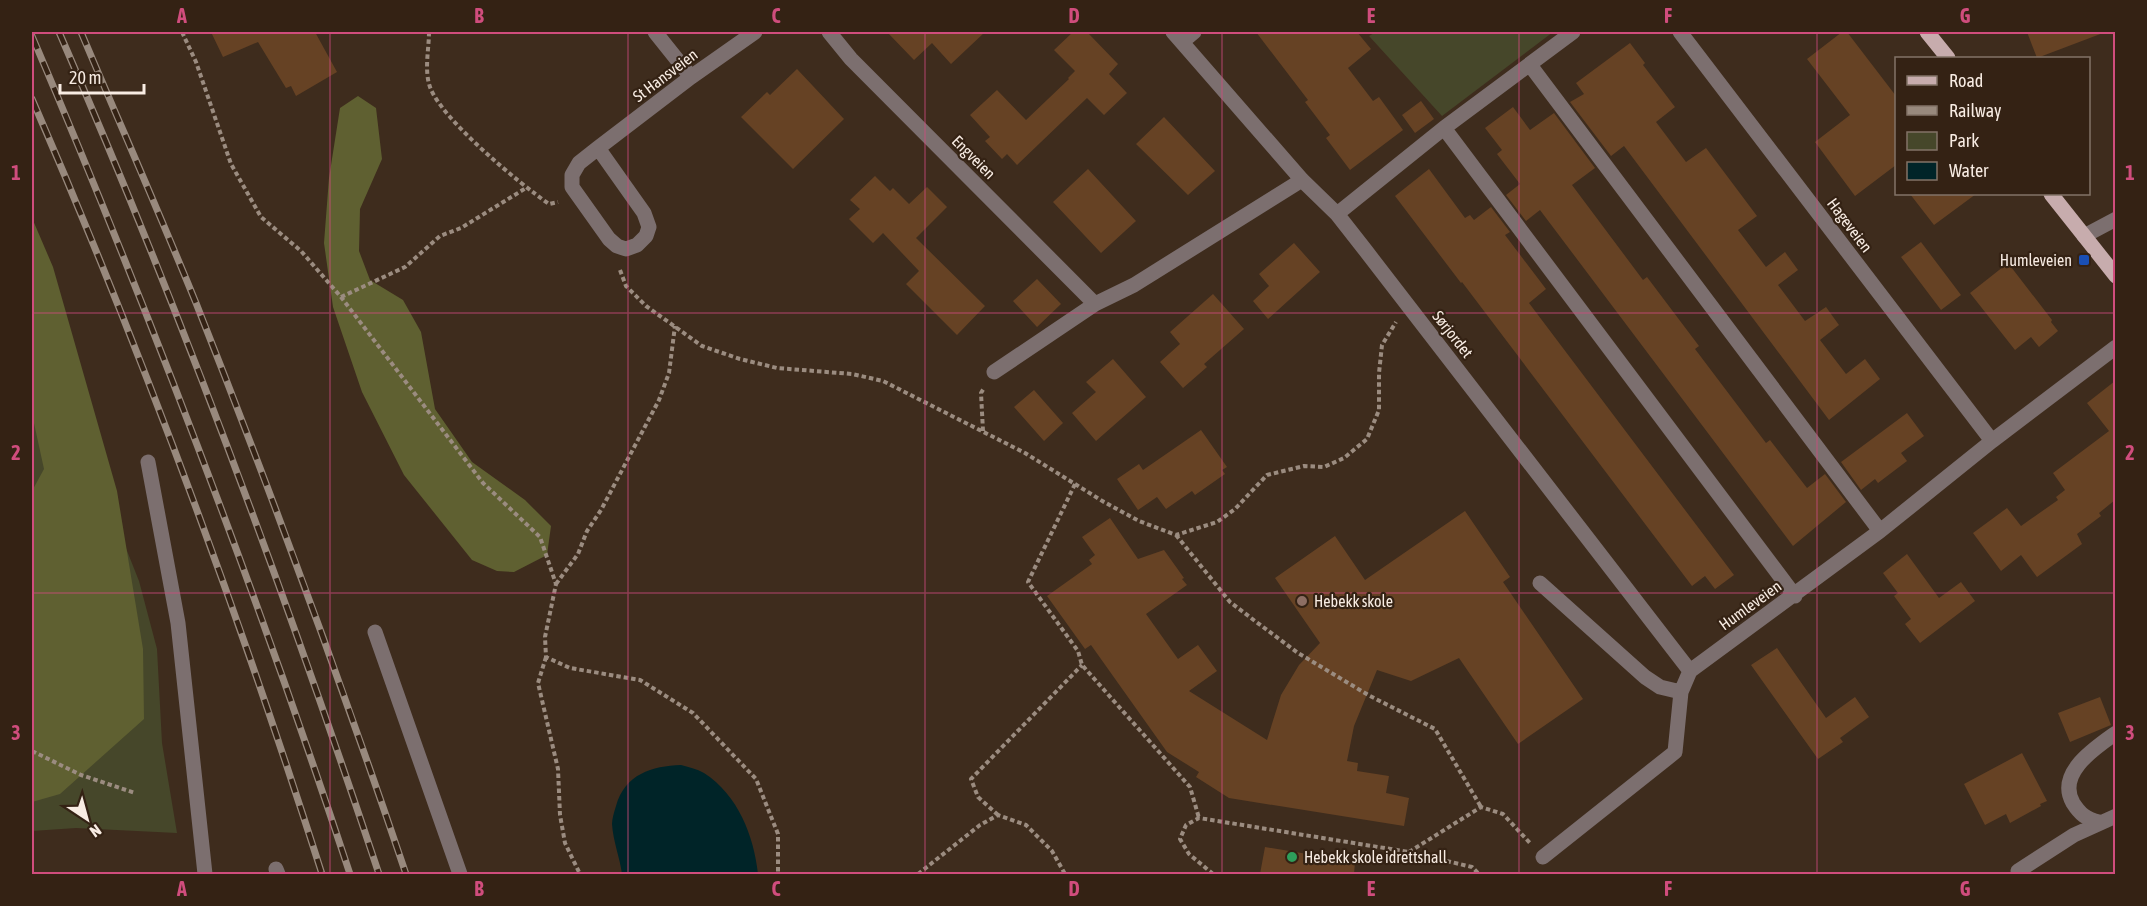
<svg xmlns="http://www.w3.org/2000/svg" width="2147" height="906" viewBox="0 0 2147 906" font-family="'Asap Condensed',sans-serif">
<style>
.green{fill:#46472a}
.forest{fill:#5f6031}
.water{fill:#002428}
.building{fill:#664224}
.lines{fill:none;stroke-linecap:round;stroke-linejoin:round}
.path{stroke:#9b8c80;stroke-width:4;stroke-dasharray:4.5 3;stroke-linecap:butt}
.minor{stroke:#7c6f6f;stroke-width:15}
.major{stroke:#c7acad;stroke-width:15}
.rail-casing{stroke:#98897d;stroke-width:7}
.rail{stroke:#342214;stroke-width:4.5;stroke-dasharray:14;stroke-linecap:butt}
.grid{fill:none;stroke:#d04d7d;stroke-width:1.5;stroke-opacity:0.55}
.transit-dot{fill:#1a4fb4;stroke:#342214;stroke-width:2}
.education-dot{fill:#8d6e63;stroke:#342214;stroke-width:2}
.leisure-dot{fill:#2e9e5b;stroke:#342214;stroke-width:2}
.labels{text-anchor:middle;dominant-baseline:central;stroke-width:4.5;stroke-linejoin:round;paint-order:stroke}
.street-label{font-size:16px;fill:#f8ece3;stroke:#342214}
.poi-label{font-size:16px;fill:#f8ece3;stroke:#342214;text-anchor:start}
.neatline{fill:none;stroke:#d04d7d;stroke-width:2}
.grid-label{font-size:20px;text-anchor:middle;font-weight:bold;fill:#d04d7d}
</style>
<rect width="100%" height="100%" fill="#3e2c1d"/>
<path class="green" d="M 1376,32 L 1553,32 L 1442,116 L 1369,36 Z
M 49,354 L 139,581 L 157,649 L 162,743 L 177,833 L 76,828 L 32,831 L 32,357 Z"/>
<path class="forest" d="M 358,96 L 376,108 L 382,159 L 360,209 L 359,251 L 370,280 L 403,300 L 421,332 L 435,409 L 472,462 L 525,500 L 551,526 L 547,555 L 514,572 L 497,571 L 472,560 L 404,475 L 362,392 L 333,307 L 324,243 L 329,178 L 340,108 Z
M 32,218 L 53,267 L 117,491 L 143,649 L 144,719 L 60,794 L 32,802 L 32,491 L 44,469 L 32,414 Z"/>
<path class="water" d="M 681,765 C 688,767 697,769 704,773 C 738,795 754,836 758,874 L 622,874 C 620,858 613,841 612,824 C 612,819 614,812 616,806 C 625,774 652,766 681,765 Z"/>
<path class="building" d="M 211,32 L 315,32 L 337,72 L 296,96 L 291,86 L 286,88 L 258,42 L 223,57 Z
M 887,32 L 985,32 L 951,64 L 932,43 L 914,60 Z
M 1073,32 L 1087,32 L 1118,64 L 1109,74 L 1127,93 L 1104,115 L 1087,98 L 1017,165 L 1007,154 L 1002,159 L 985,141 L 990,137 L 970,115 L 997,90 L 1026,120 L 1069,79 L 1068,78 L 1075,71 L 1054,50 Z
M 1256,32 L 1357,32 L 1371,49 L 1348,68 L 1373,101 L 1379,97 L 1403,130 L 1350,170 L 1326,138 L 1330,135 L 1305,102 L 1308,100 Z
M 1842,32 L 1847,32 L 1896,96 L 1896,165 L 1855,196 L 1815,142 L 1850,115 L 1807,59 Z
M 2027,32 L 2103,32 L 2103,33 L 2037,58 Z
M 1630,43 L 1645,63 L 1643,65 L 1675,107 L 1656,122 L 1686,162 L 1706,148 L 1757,216 L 1738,230 L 1766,267 L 1785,252 L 1798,270 L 1778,285 L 1805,321 L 1826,307 L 1839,325 L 1820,340 L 1846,374 L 1865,359 L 1880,379 L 1829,420 L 1624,146 L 1611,156 L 1570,102 L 1584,94 L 1576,83 Z
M 797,69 L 844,119 L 793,169 L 741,117 L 767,92 L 770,95 Z
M 1421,101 L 1434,119 L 1415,133 L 1402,115 Z
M 1513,107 L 1530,130 L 1554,113 L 1595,168 L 1572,185 L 1643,280 L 1647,277 L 1699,346 L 1695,349 L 1766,443 L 1770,440 L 1807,488 L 1825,474 L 1846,502 L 1793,546 L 1540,210 L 1526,221 L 1506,195 L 1520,184 L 1497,154 L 1502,150 L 1485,128 Z
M 1164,117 L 1215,171 L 1188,195 L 1136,144 Z
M 1088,169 L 1136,221 L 1101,253 L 1053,202 Z
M 1429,169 L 1465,218 L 1470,215 L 1474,220 L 1491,207 L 1510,232 L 1505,235 L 1546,289 L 1529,303 L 1734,575 L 1715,589 L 1705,576 L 1692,586 L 1462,282 L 1461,283 L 1395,196 Z
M 875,176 L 890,191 L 893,188 L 909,204 L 927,187 L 947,207 L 916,238 L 985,306 L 957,335 L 906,284 L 919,271 L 883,233 L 873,243 L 849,219 L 860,209 L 850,200 Z
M 1910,194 L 1976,194 L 1934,225 Z
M 1921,242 L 1961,295 L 1941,310 L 1901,257 Z
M 1294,243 L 1320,272 L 1268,319 L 1253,301 L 1269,286 L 1259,274 Z
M 2008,263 L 2052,320 L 2051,322 L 2058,331 L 2039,347 L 2031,337 L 2015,350 L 1970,293 Z
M 1037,279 L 1061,304 L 1037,327 L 1013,301 Z
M 1213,294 L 1244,329 L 1204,364 L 1207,367 L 1183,388 L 1160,362 L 1180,344 L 1170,332 Z
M 1113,359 L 1146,397 L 1096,441 L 1072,413 L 1096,392 L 1086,382 Z
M 2115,381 L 2115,500 L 2099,513 L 2101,516 L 2077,534 L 2082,544 L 2037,577 L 2021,555 L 2001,571 L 1973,533 L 2007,508 L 2021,526 L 2058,500 L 2056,497 L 2065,490 L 2053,473 L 2109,431 L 2087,403 Z
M 1034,390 L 1063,423 L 1044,441 L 1014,407 Z
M 1907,413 L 1924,436 L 1901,453 L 1907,461 L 1878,483 L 1875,479 L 1861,490 L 1841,462 Z
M 1201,430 L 1227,467 L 1222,470 L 1225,474 L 1195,495 L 1192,491 L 1166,509 L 1157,497 L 1138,510 L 1117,479 L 1139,464 L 1143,470 Z
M 1465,511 L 1510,577 L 1503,582 L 1583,699 L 1518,744 L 1459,658 L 1411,681 L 1377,670 L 1354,726 L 1347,761 L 1358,763 L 1357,771 L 1389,776 L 1386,793 L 1409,798 L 1404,826 L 1229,798 L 1196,777 L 1199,772 L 1167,752 L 1091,645 L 1085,649 L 1047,596 L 1092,564 L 1089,560 L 1095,555 L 1082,537 L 1110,518 L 1138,559 L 1164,550 L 1184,578 L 1182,579 L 1187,585 L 1146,614 L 1178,659 L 1198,645 L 1217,671 L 1189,691 L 1267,740 L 1281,695 L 1299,665 L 1320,643 L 1275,578 L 1335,536 L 1365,580 Z
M 1907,554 L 1939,598 L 1961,582 L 1975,601 L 1920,643 L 1905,624 L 1911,619 L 1894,596 L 1898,593 L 1883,573 Z
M 1777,648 L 1826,718 L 1855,697 L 1869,717 L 1840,738 L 1843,742 L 1818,759 L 1751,665 Z
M 2100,697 L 2111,725 L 2070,742 L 2058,713 Z
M 2022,753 L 2047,801 L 2040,804 L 2041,806 L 2010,823 L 2006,814 L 1985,825 L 1964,784 Z
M 1265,847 L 1355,862 L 1354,874 L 1260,874 Z"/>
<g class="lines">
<path class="path" d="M 182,32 L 196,62 L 231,164 L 261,217 L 301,251 L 341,297 L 483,483 L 540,537 L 556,584 L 545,637 L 546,657 L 570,668 L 640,680 L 693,713 L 756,779 L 778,834 L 778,874
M 429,32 C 429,49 424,70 430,87 C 442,120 519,183 549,204 L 558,202
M 620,270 L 626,286 L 646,306 L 702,346 L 740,359 L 777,368 L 852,374 L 883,381 L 1025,453 L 1104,502 L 1139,521 L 1176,535 L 1217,522 L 1235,509 L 1267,475 L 1304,466 L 1324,467 L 1344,458 L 1367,439 L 1379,410 L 1379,373 L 1382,345 L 1396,322
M 341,297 L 405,267 L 440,236 L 461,228 L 526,188
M 983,431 L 981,393 L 984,388
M 1075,484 L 1028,582 L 1078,651 L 1082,665 L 1190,787 L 1199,818
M 1176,535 L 1230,602 L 1255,621 L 1298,653 L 1370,696 L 1435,729 L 1481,807
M 556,584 L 578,554 L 587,531 L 601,510 L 659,400 L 669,373 L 675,326
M 546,657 L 538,683 L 558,769 L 560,815 L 565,843 L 580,874
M 32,751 L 81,775 L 135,793
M 998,815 L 978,797 L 971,779 L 1082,665
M 1409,852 L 1481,807 L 1503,814 L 1530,843
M 918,874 L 980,825 L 998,815 L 1026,825 L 1052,851 L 1065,874
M 1213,874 L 1189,854 L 1180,839 L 1186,825 L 1199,818 L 1409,852 L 1472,867 L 1479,874"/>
<path class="minor" d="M 655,32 L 691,77
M 829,32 L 851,59 L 1095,304
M 1173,32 L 1302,180 L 1337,214 L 1366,251 L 1690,671
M 1680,32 L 1992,441
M 1182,42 L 1194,32
M 1530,65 L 1880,531
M 1444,128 L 1795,596
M 598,148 L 644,213 L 649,227 L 646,236 L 637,245 L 626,249 L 617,246 L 609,239 L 572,187 L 572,175 L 579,163 L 598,148 L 691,77 L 755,32
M 1337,214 L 1444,128 L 1573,32
M 2084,236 L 2116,219
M 994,372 L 1095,304 L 1134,285 L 1302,180
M 148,462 L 178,623 L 205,874
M 1540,583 L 1645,677 L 1660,687 L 1681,692
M 375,632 L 460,874
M 2099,822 C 2086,819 2080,814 2073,803 C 2056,773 2095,748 2116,733
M 1543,857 L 1675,752 L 1681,692 L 1690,671 L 1880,531 L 1992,441 L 2116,347
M 276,869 L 278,874
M 2018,871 L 2074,835 L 2116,816"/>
<path class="major" d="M 1927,32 L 1948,58
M 2051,194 L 2116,276"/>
<g class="rail-casing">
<path id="rail" d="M 59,32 C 179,307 284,589 379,874
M 81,32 C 119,122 159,212 196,303 C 271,492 341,682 406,874
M 32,36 C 149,311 256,590 350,874
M 32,99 C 142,352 238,611 322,874"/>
</g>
<use href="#rail" class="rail"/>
</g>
<path class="grid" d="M 330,32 L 330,874M 628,32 L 628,874M 925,32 L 925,874M 1222,32 L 1222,874M 1519,32 L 1519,874M 1817,32 L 1817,874M 32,313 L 2116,313M 32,593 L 2116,593"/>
<rect class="transit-dot" x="2078" y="254" width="12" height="12" rx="3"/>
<circle class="education-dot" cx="1302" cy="601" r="6"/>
<circle class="leisure-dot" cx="1292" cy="857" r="6"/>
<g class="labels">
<g class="street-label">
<text transform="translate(665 75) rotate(-37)">St Hansveien</text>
<text transform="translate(974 157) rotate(45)">Engveien</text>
<text transform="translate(1850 225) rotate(53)">Hageveien</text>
<text transform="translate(1453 334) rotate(52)">Sørjordet</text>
<text transform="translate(1750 605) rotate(-36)">Humleveien</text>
</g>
<g class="poi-label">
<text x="2072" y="260" text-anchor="end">Humleveien</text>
<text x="1314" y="601">Hebekk skole</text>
<text x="1304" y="857">Hebekk skole idrettshall</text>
</g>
</g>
<rect width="2147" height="906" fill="none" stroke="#342214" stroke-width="66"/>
<rect x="1895" y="57" width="195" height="138" fill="#342214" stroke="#827367" stroke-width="1.5"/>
<rect x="1907" y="76" width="30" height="9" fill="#c7acad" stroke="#827367" stroke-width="1.5"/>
<text x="1949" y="87" font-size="18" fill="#f8ece3">Road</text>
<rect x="1907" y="106" width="30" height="9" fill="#98897d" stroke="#827367" stroke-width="1.5"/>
<text x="1949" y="117" font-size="18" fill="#f8ece3">Railway</text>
<rect x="1907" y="132" width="30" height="18" fill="#46472a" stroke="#827367" stroke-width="1.5"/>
<text x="1949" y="147" font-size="18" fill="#f8ece3">Park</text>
<rect x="1907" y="162" width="30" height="18" fill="#002428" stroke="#827367" stroke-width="1.5"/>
<text x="1949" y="177" font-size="18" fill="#f8ece3">Water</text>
<g transform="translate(87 819) rotate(144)" stroke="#342214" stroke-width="4.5" paint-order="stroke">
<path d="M0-4.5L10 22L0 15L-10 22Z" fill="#f8ece3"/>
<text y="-9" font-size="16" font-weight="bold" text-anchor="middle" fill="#f8ece3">N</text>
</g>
<path d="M60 84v9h84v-9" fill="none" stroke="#f8ece3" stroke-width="3"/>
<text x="69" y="84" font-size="18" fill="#f8ece3" stroke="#342214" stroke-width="4.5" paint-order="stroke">20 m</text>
<rect x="33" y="33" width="2081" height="840" class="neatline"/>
<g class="grid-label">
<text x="182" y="23">A</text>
<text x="479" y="23">B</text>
<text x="776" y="23">C</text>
<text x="1074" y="23">D</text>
<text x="1371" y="23">E</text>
<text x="1668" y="23">F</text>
<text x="1965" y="23">G</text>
<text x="16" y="180">1</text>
<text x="2130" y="180">1</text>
<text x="16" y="460">2</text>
<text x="2130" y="460">2</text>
<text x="16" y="740">3</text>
<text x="2130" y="740">3</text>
<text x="182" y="896">A</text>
<text x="479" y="896">B</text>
<text x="776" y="896">C</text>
<text x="1074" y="896">D</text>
<text x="1371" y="896">E</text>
<text x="1668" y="896">F</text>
<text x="1965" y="896">G</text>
</g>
</svg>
